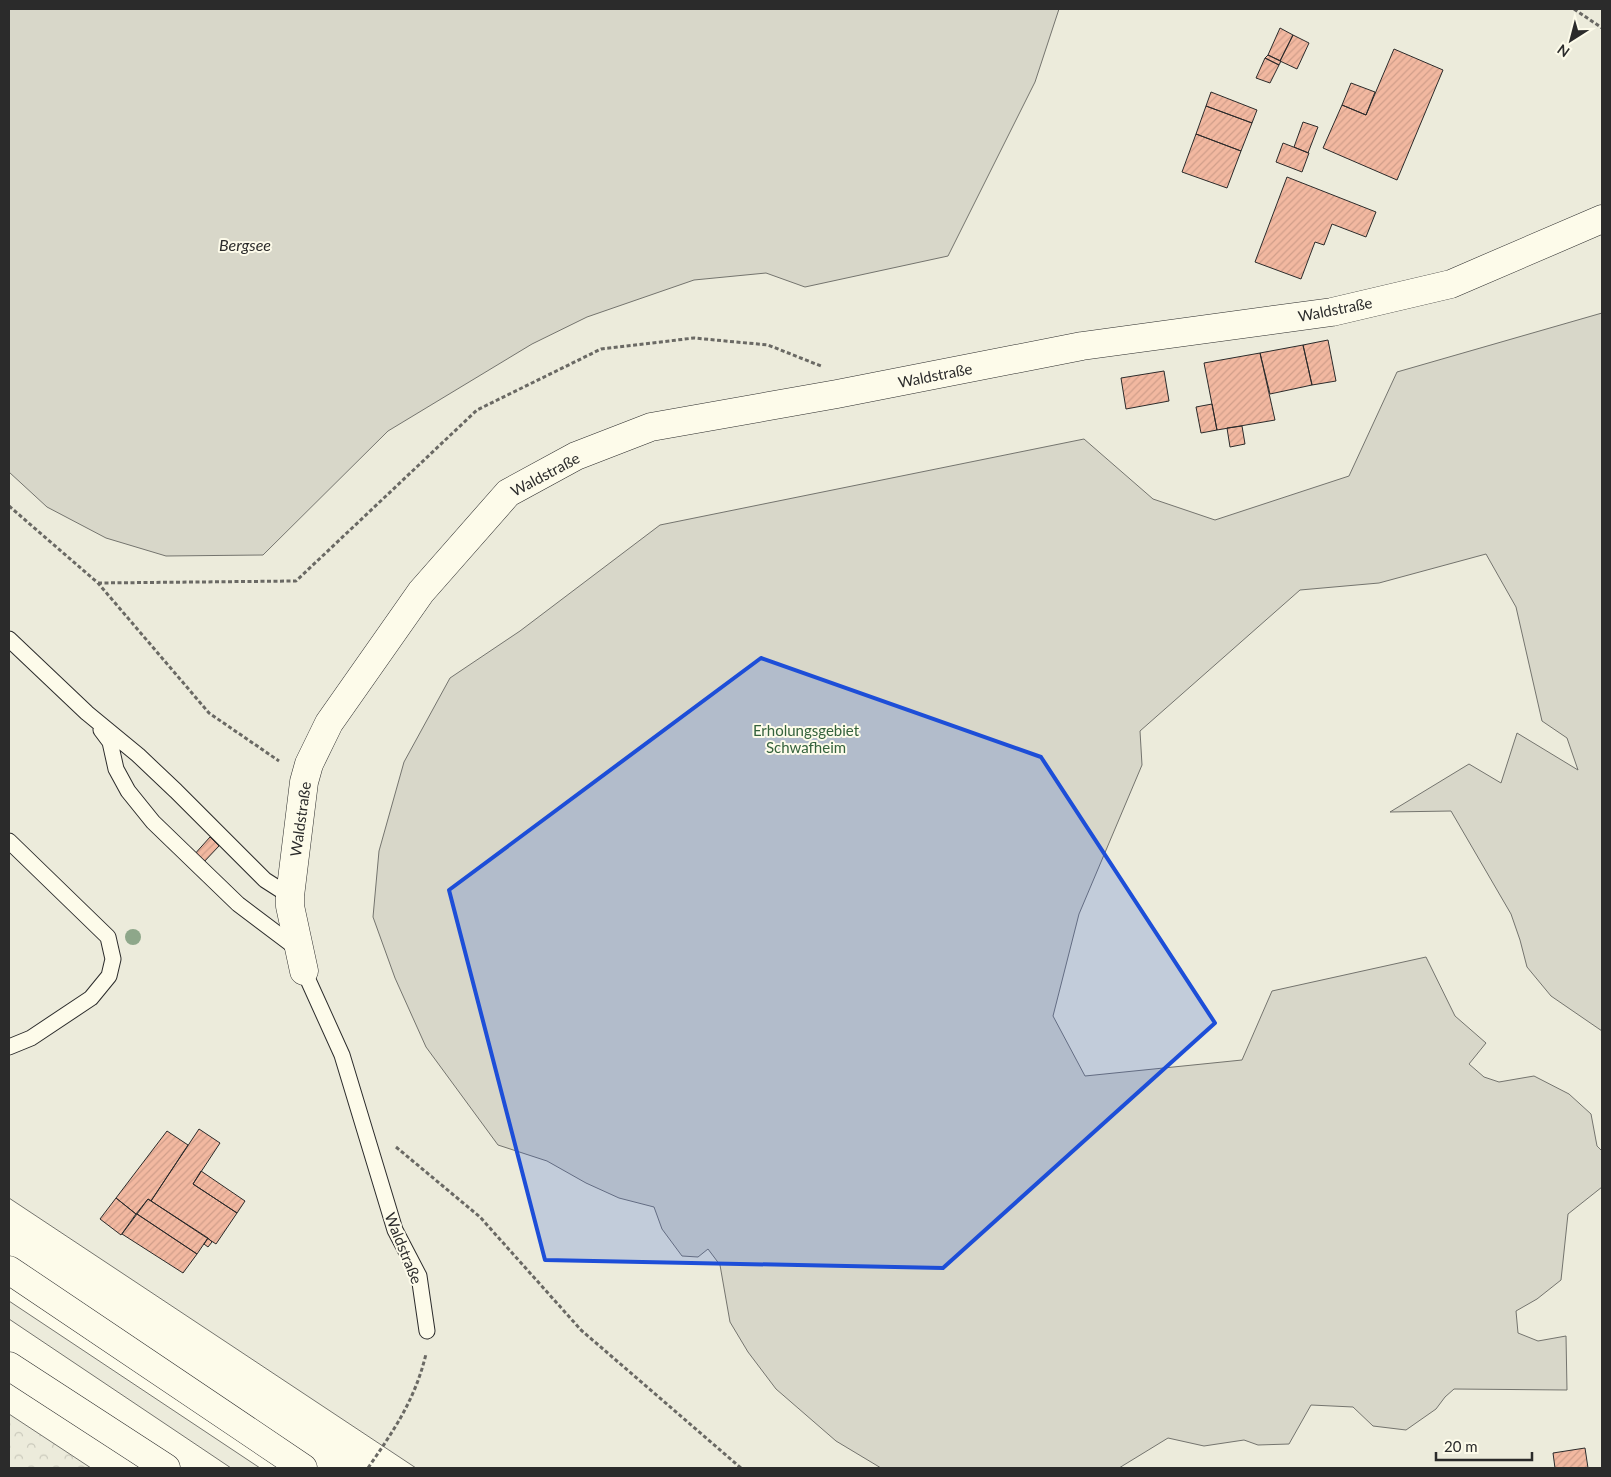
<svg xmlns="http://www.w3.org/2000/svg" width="1611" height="1477" viewBox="0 0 1611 1477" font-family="Lato,sans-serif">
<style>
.green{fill:#ecebdb;stroke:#74746e}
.forest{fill:url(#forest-crowns);stroke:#74746e}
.water{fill:#d8d7c9;stroke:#74746e}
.building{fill:url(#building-hatch);stroke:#2b2b2b}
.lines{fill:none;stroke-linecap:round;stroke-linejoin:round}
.lane-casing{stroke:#2b2b2b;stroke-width:17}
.street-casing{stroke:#2b2b2b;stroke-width:29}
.highway-casing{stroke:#2b2b2b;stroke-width:29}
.path{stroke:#6a6964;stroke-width:3;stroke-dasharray:4 2.5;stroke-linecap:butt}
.lane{stroke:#fdfbea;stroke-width:15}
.street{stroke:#fdfbea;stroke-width:28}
.highway{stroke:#fdfbea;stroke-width:28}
.tree{fill:#8ea78a}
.marked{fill:#1d4ed8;fill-opacity:0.2;stroke:#1d4ed8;stroke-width:4;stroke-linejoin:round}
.labels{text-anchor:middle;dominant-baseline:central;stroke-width:4;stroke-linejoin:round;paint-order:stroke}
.street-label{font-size:15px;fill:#2b2b2b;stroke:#fdfbea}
.park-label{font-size:15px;fill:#34623c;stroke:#fdfbea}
.water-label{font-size:16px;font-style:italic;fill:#2b2b2b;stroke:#fdfbea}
</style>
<defs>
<pattern id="forest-crowns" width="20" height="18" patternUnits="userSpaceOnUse" patternTransform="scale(1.25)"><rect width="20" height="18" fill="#ecebdb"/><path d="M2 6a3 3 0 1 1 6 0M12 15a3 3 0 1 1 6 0" fill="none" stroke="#cbcabc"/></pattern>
<pattern id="building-hatch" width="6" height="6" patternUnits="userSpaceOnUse" patternTransform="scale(1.25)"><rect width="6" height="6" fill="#f2b8a0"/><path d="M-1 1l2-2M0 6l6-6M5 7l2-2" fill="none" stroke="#d09e8a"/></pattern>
</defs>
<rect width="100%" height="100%" fill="#fdfbea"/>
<path class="green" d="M 9,9 L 1602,9 L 1602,1468 L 416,1468 L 9,1198 Z
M 9,1301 L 260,1468 L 231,1468 L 9,1319 Z"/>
<path class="forest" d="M 9,1414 L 91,1468 L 9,1468 Z"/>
<path class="water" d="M 9,9 L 1059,9 L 1035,82 L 948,256 L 805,287 L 766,273 L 694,280 L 587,317 L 532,344 L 388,431 L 263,555 L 166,556 L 106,538 L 47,507 L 9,472 Z
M 1602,313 L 1602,1031 L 1551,996 L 1527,967 L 1520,940 L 1511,914 L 1451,811 L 1390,812 L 1469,764 L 1501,783 L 1517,733 L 1578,770 L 1567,738 L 1542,721 L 1516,607 L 1486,554 L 1379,583 L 1300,590 L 1140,731 L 1142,765 L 1079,914 L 1053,1016 L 1085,1076 L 1242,1060 L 1272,991 L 1426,957 L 1455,1016 L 1486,1043 L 1469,1064 L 1484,1077 L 1499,1082 L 1534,1076 L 1569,1094 L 1591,1114 L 1597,1146 L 1602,1151 L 1602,1187 L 1568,1214 L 1561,1280 L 1537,1299 L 1516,1311 L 1518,1333 L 1538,1341 L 1566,1336 L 1567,1390 L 1454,1389 L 1445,1397 L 1436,1409 L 1406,1430 L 1373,1426 L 1353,1407 L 1311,1405 L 1289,1444 L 1258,1445 L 1244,1440 L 1204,1446 L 1168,1438 L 1119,1468 L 881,1468 L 836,1441 L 776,1389 L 748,1352 L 730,1322 L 720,1265 L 708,1249 L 698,1257 L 682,1256 L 662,1229 L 654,1207 L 619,1198 L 586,1183 L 547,1161 L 498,1145 L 426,1047 L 395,978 L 373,917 L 379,851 L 404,762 L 450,678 L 520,631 L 660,525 L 1084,439 L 1153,499 L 1215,520 L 1349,476 L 1397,372 Z"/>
<path class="building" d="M 1280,28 L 1293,35 L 1280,61 L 1268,55 Z
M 1293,35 L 1309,43 L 1297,69 L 1280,61 Z
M 1394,49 L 1443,70 L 1397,180 L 1323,148 L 1342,105 L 1366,115 Z
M 1268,55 L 1281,61 L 1279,65 L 1265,58 Z
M 1265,58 L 1279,65 L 1270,83 L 1256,78 Z
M 1351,83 L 1375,92 L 1366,115 L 1342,105 Z
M 1211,92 L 1257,110 L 1252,123 L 1206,106 Z
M 1206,106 L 1252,123 L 1241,151 L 1196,134 Z
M 1303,122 L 1318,127 L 1308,153 L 1294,147 Z
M 1196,134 L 1241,151 L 1227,188 L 1182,172 Z
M 1283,143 L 1309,153 L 1302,172 L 1276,162 Z
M 1287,177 L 1376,212 L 1366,237 L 1332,224 L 1324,245 L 1315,242 L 1301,279 L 1255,262 Z
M 1328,340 L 1336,381 L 1312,385 L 1303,345 Z
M 1303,345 L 1312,385 L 1270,394 L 1260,353 Z
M 1260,353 L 1275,420 L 1217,430 L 1204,363 Z
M 1164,371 L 1169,401 L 1126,409 L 1121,378 Z
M 1212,404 L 1217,430 L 1201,433 L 1196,407 Z
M 1242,426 L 1245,444 L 1230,447 L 1227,428 Z
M 210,837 L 219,846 L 202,864 L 193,856 Z
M 199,1129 L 220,1143 L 193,1184 L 237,1213 L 216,1244 L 151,1201 Z
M 167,1131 L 188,1145 L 151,1201 L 148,1199 L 136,1214 L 116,1198 Z
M 201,1171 L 245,1201 L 237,1213 L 193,1184 Z
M 116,1198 L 136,1214 L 121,1235 L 100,1219 Z
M 148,1199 L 208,1238 L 197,1254 L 137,1214 Z
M 137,1214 L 197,1254 L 183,1273 L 122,1234 Z
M 208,1238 L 212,1242 L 208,1247 L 204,1244 Z
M 1585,1448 L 1588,1468 L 1555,1468 L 1553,1453 Z"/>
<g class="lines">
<g class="lane-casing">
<path id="lane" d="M 9,639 L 87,713 L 138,755 L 176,791 L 265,880 L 290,896
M 101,730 L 110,742 L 116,769 L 128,791 L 153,822 L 238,904 L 299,950
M 9,841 L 108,937 L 113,959 L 109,976 L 91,998 L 31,1038 L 9,1047
M 304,971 L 342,1055 L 395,1230 L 419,1276 L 427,1331"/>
</g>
<g class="street-casing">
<path id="street" d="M 304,971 L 290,906 L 290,896 L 304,782 L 309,764 L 329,723 L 421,592 L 508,493 L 576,456 L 651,427 L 837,394 L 1082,346 L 1332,312 L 1451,284 L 1602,219"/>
</g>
<g class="highway-casing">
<path id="highway" d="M 9,1270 L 303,1468
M 9,1366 L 166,1468"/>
</g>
<path class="path" d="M 1574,9 L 1602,28
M 9,506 L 98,583 L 209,713 L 279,761
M 98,583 L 296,581 L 477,410 L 601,349 L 694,338 L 768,345 L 821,366
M 396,1147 L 480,1217 L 581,1330 L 741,1468
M 368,1468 C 394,1430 415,1400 426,1354"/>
<use href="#lane" class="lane"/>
<use href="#street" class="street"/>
<use href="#highway" class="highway"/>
</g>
<circle class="tree" cx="133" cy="937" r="8"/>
<path class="marked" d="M 761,658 L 1041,757 L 1215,1023 L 943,1268 L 545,1260 L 449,890 Z"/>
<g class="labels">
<g class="street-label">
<text transform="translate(1335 309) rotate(-11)">Waldstraße</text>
<text transform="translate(935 375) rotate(-11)">Waldstraße</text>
<text transform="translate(545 474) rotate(-28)">Waldstraße</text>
<text transform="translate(300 819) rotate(-82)">Waldstraße</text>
<text transform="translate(404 1248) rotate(68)">Waldstraße</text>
</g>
<g class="park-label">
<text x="806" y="730">Erholungsgebiet<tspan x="806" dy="17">Schwafheim</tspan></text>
</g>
<g class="water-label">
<text x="245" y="244">Bergsee</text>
</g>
</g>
<rect width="1611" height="1477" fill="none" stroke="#2b2b2b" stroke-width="20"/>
<g transform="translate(1571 40) rotate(216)" stroke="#fdfbea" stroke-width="4" paint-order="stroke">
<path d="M0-4L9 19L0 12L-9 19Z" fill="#2b2b2b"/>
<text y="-8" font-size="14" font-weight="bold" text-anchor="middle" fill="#2b2b2b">N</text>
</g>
<path d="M1436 1452v8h96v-8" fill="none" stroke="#2b2b2b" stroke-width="2.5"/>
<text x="1444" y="1452" font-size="15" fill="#2b2b2b" stroke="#fdfbea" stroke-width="4" paint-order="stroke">20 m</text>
</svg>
